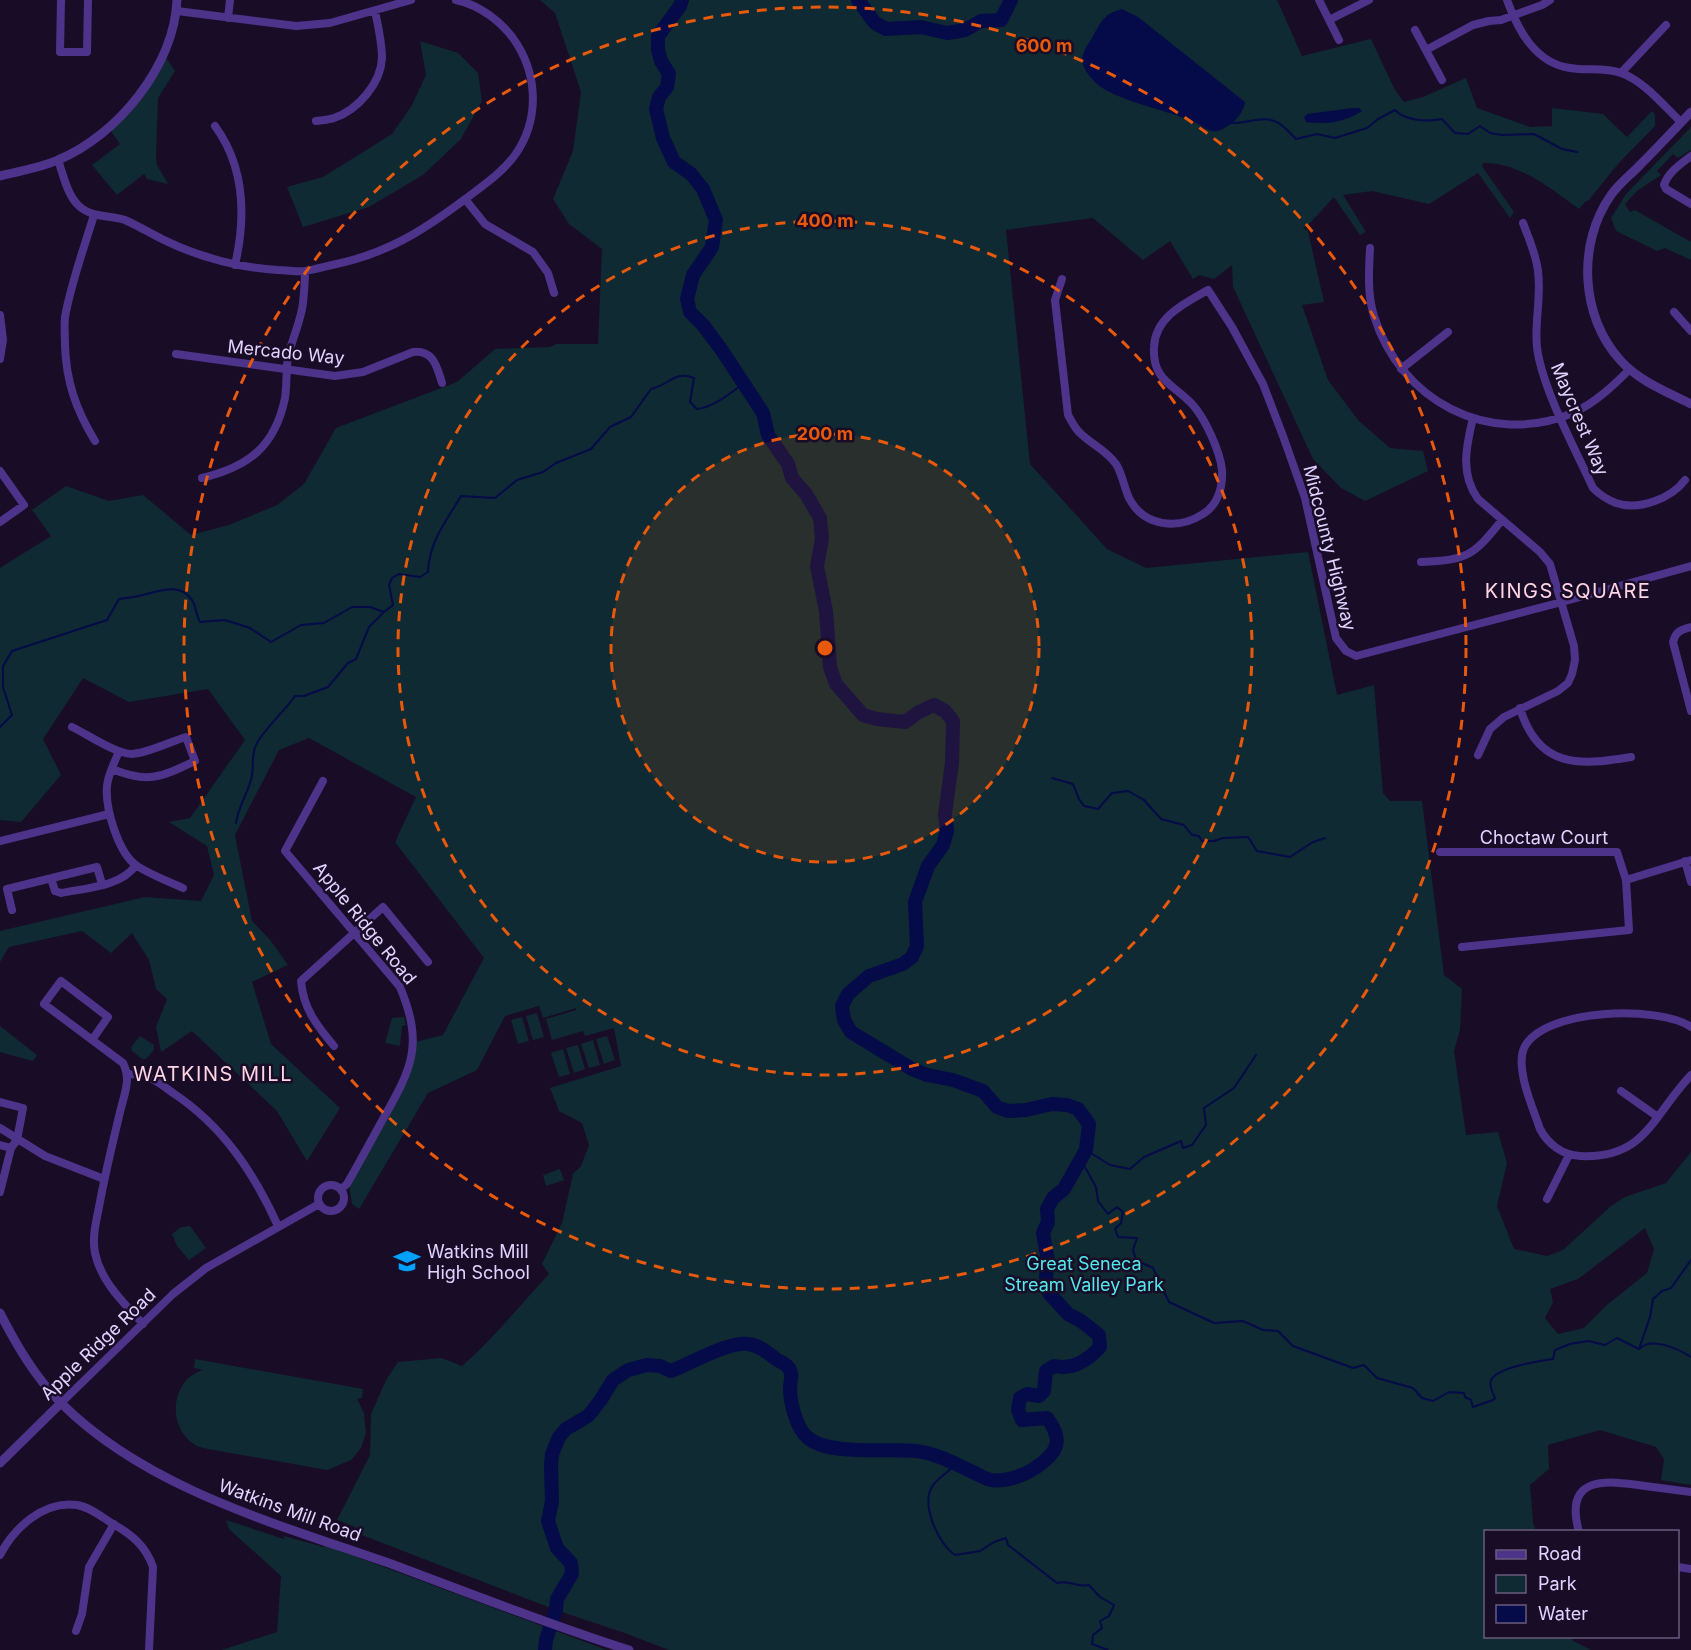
<svg xmlns="http://www.w3.org/2000/svg" width="1691" height="1650" viewBox="0 0 1691 1650" font-family="Inter,sans-serif">
<style>
.green{fill:#0f2a32;fill-rule:evenodd}
.water{fill:#040b48}
.lines{fill:none;stroke-linecap:round;stroke-linejoin:round}
.stream{stroke:#040b48;stroke-width:2}
.river{stroke:#040b48;stroke-width:14}
.minor{stroke:#4e338b;stroke-width:8}
.tertiary{stroke:#4e338b;stroke-width:9}
.ring{fill:none;stroke:#e8590c;stroke-width:3;stroke-dasharray:10 8}
.labels{text-anchor:middle;dominant-baseline:central;stroke-width:5;stroke-linejoin:round;paint-order:stroke}
.street-label{font-size:18px;fill:#e3d2ff;stroke:#180c27}
.poi-label{font-size:18px;fill:#e3d2ff;stroke:#180c27;text-anchor:start}
.park-label{font-size:18px;fill:#52e9ec;stroke:#180c27}
.neighbourhood-label{font-size:20px;letter-spacing:1.5px;fill:#ffd4e4;stroke:#180c27}
.centre{fill:#e8590c;stroke:#180c27;stroke-width:3}
.ring-label{font-size:18px;text-anchor:middle;font-weight:bold;fill:#e8590c;stroke:#180c27;stroke-width:5;stroke-linejoin:round;paint-order:stroke}
</style>
<rect width="100%" height="100%" fill="#180c27"/>
<path class="green" d="M 540,0 L 1277,0 L 1302,56 L 1371,39 L 1395,90 L 1404,102 L 1423,97 L 1466,78 L 1477,108 L 1530,127 L 1552,126 L 1552,108 L 1603,114 L 1627,137 L 1652,111 L 1655,115 L 1655,126 L 1618,164 L 1588,201 L 1586,201 L 1579,209 C 1551,189 1519,162 1483,163 L 1482,166 L 1514,212 L 1510,218 L 1478,173 L 1429,204 L 1372,191 L 1343,195 L 1366,232 L 1360,235 L 1334,197 L 1310,223 L 1303,228 L 1308,231 L 1324,302 L 1302,305 L 1328,380 L 1358,420 L 1390,448 L 1423,451 L 1428,471 L 1365,501 L 1341,488 L 1313,459 L 1233,287 L 1232,265 L 1214,279 L 1199,275 L 1193,279 L 1170,241 L 1143,260 L 1093,218 L 1006,230 L 1030,464 L 1107,549 L 1146,568 L 1308,552 L 1337,695 L 1374,685 L 1383,793 L 1390,801 L 1422,801 L 1444,975 L 1462,989 L 1460,1030 L 1454,1051 L 1466,1135 L 1498,1132 L 1507,1163 L 1497,1206 L 1514,1249 L 1547,1256 L 1563,1250 L 1611,1206 L 1625,1197 L 1666,1183 L 1691,1152 L 1691,1485 L 1661,1480 L 1664,1459 L 1656,1447 L 1600,1430 L 1548,1445 L 1549,1469 L 1530,1485 L 1533,1523 L 1536,1531 L 1486,1532 L 1486,1636 L 1570,1637 L 1572,1640 L 1591,1650 L 669,1650 L 622,1632 L 556,1610 L 354,1532 L 355,1527 L 337,1520 L 370,1455 L 371,1414 L 386,1380 L 398,1362 L 442,1358 L 462,1366 C 494,1338 520,1305 549,1274 L 542,1264 L 562,1223 L 573,1174 L 581,1166 L 589,1145 L 582,1123 L 559,1111 L 550,1088 L 621,1066 L 614,1028 L 585,1036 L 583,1031 L 552,1040 L 546,1019 L 576,1010 L 576,1008 L 543,1018 L 539,1006 L 505,1016 L 477,1070 L 428,1093 L 359,1209 L 352,1204 L 349,1185 L 408,1080 L 415,1042 L 443,1035 L 484,958 L 395,842 L 416,797 L 309,738 L 279,750 L 235,835 L 252,921 L 271,941 L 288,965 L 252,982 L 271,1044 L 340,1108 L 307,1161 L 277,1111 L 192,1031 L 161,1052 L 156,1027 L 167,999 L 156,989 L 149,960 L 132,933 L 111,953 L 82,931 L 9,947 L 0,962 L 0,931 L 145,897 L 201,901 L 214,875 L 207,846 L 169,822 L 190,818 L 245,740 L 208,689 L 129,702 L 83,678 L 43,739 L 61,775 L 21,822 L 0,820 L 0,568 L 51,536 L 32,510 L 66,486 L 109,501 L 143,495 L 191,535 L 229,525 L 277,505 L 304,484 L 336,428 L 457,382 L 495,349 L 550,347 L 556,344 L 598,344 L 602,249 L 569,224 L 553,199 L 573,151 L 581,92 L 555,13 ZM 1645,1228 L 1654,1249 L 1647,1273 L 1608,1304 L 1584,1328 L 1558,1334 L 1545,1318 L 1553,1302 L 1550,1289 L 1578,1279 Z
M 420,41 L 458,53 L 478,73 L 482,101 L 461,139 L 423,175 L 369,207 L 303,227 L 287,187 L 323,177 L 392,134 L 412,105 L 426,75 Z
M 164,55 L 175,71 L 158,98 L 156,157 L 157,165 L 168,184 L 147,179 L 144,174 L 117,195 L 92,165 L 120,144 L 108,127 L 124,113 Z
M 1691,127 L 1691,150 L 1678,158 L 1673,154 L 1657,171 L 1661,175 L 1637,191 L 1625,204 L 1630,212 L 1635,210 L 1691,242 L 1691,260 L 1665,248 L 1657,251 L 1616,231 L 1611,218 L 1626,194 Z
M 537,1013 L 544,1037 L 533,1040 L 526,1016 Z
M 404,1017 L 406,1025 L 402,1026 L 400,1046 L 385,1043 L 392,1018 Z
M 522,1017 L 529,1041 L 518,1044 L 511,1020 Z
M 0,1026 L 37,1055 L 33,1061 L 0,1052 Z
M 140,1036 L 154,1045 L 154,1050 L 146,1059 L 142,1059 L 132,1051 L 131,1047 Z
M 607,1036 L 615,1060 L 604,1064 L 596,1039 Z
M 593,1040 L 600,1065 L 589,1068 L 581,1044 Z
M 578,1045 L 585,1069 L 574,1073 L 566,1048 Z
M 563,1049 L 570,1074 L 559,1077 L 551,1053 Z
M 560,1169 L 564,1180 L 546,1186 L 543,1175 Z
M 190,1226 L 206,1248 L 189,1260 L 177,1246 L 172,1234 L 181,1227 Z
M 195,1359 L 363,1389 L 362,1398 L 357,1399 L 364,1413 L 366,1433 L 361,1448 L 351,1460 L 327,1470 L 208,1449 C 204,1448 198,1447 194,1444 C 167,1427 170,1380 203,1370 L 194,1368 Z
M 226,1520 L 284,1539 L 284,1536 L 324,1547 L 325,1545 L 607,1650 L 222,1650 L 277,1632 L 281,1576 L 229,1529 Z"/>
<path class="water" d="M 1122,9 L 1138,17 L 1245,102 C 1243,115 1231,127 1217,131 C 1209,133 1200,124 1192,121 C 1166,110 1123,102 1101,87 C 1094,83 1083,69 1082,61 C 1082,52 1089,43 1093,36 C 1102,20 1104,14 1122,9 Z
M 1353,108 L 1359,108 L 1362,111 C 1345,122 1327,125 1306,122 L 1304,117 L 1307,114 Z"/>
<g class="lines">
<path class="stream" d="M 1231,123 C 1245,124 1260,116 1274,121 C 1282,123 1290,133 1296,139 L 1317,134 L 1335,138 L 1367,128 L 1378,119 L 1395,110 C 1405,121 1427,122 1442,119 L 1455,133 L 1468,134 L 1480,126 L 1490,133 L 1502,135 L 1534,134 L 1562,149 L 1577,152
M 0,727 L 12,715 L 3,687 L 3,666 L 12,651 L 107,620 L 119,599 C 127,598 135,597 143,595 C 159,591 180,582 192,600 C 196,606 196,615 200,622 L 225,620 L 250,628 L 271,642 L 301,625 L 324,623 L 352,607 L 370,607 L 384,612 L 393,605 L 389,585 L 392,578 L 399,574 L 420,577 L 428,572 C 429,542 446,521 461,496 L 495,498 L 517,480 L 543,472 L 556,463 L 591,449 L 610,427 L 631,417 L 651,389 C 670,385 674,370 694,378 L 690,402 L 697,409 C 714,407 729,394 743,384
M 1052,778 L 1073,784 L 1079,799 L 1084,806 L 1098,809 L 1112,793 L 1128,791 L 1144,800 L 1161,819 L 1184,825 L 1192,835 L 1199,836 L 1202,841 L 1214,841 L 1223,838 L 1248,837 L 1257,851 L 1290,857 L 1313,842 L 1325,838
M 236,823 C 239,803 249,793 252,775 C 254,764 251,753 257,743 C 266,727 284,712 295,696 L 304,696 L 328,687 L 348,663 L 356,659 L 369,627 L 383,613
M 1086,1150 L 1110,1165 L 1130,1169 L 1144,1157 L 1181,1141 L 1183,1148 L 1192,1145 L 1206,1125 L 1204,1108 L 1234,1088 L 1256,1055
M 1081,1160 L 1096,1187 L 1098,1201 L 1108,1214 L 1117,1207 L 1123,1212 L 1121,1223 L 1115,1229 L 1118,1237 L 1137,1238 L 1133,1250 L 1136,1260 L 1153,1268 L 1169,1302 L 1214,1323 L 1243,1321 L 1263,1330 L 1278,1331 L 1293,1346 L 1353,1368 L 1364,1365 L 1377,1378 L 1413,1388 L 1422,1398 L 1433,1401 L 1449,1392 L 1464,1393 L 1465,1397 L 1471,1400 L 1473,1407 L 1493,1400 L 1495,1398 C 1493,1394 1489,1385 1491,1380 C 1498,1367 1539,1361 1553,1359 L 1555,1350 L 1570,1344 L 1588,1341 L 1605,1345 L 1617,1338 L 1639,1349 C 1652,1336 1678,1349 1691,1357
M 1640,1346 L 1650,1317 L 1653,1299 L 1662,1291 L 1671,1288 L 1691,1260
M 956,1464 C 949,1471 940,1477 934,1484 C 919,1502 938,1544 955,1555 L 980,1551 L 994,1542 L 1006,1538 L 1008,1545 L 1057,1583 C 1070,1579 1076,1588 1089,1585 L 1100,1597 L 1114,1605 L 1109,1616 L 1100,1621 L 1102,1628 L 1093,1635 L 1092,1644 L 1108,1650"/>
<path class="river" d="M 858,0 L 875,23 L 886,29 L 921,27 L 947,33 L 965,30 L 981,21 L 1001,20 L 1011,0
M 545,1650 L 546,1640 L 556,1610 L 557,1599 L 572,1574 L 571,1563 L 557,1548 L 548,1521 L 552,1501 L 551,1466 L 552,1454 L 559,1437 L 566,1429 L 588,1416 L 600,1401 L 613,1380 L 628,1370 L 647,1365 L 660,1366 L 671,1371 C 692,1363 726,1342 748,1344 C 759,1345 768,1353 776,1359 C 782,1363 790,1365 791,1374 C 792,1378 790,1383 790,1388 C 790,1402 796,1428 808,1438 C 830,1456 888,1448 915,1451 C 933,1452 954,1463 971,1471 C 977,1474 985,1479 991,1480 C 1006,1482 1023,1476 1035,1468 C 1058,1453 1064,1440 1047,1418 L 1022,1420 L 1018,1410 L 1020,1398 L 1027,1394 L 1039,1396 L 1044,1391 L 1046,1371 L 1054,1366 C 1073,1370 1087,1361 1100,1347 L 1099,1335 L 1081,1321 L 1068,1314 L 1049,1293 L 1046,1277 L 1048,1261 L 1043,1233 L 1048,1222 L 1047,1209 L 1053,1198 L 1064,1189 L 1086,1150 L 1089,1124 L 1078,1109 L 1067,1105 L 1052,1104 L 1026,1110 L 1008,1111 L 997,1107 L 983,1091 L 953,1080 L 927,1075 L 912,1069 L 851,1032 L 844,1020 L 842,1006 L 848,994 L 869,976 L 903,964 L 912,957 L 917,946 L 915,902 L 928,866 L 943,845 L 947,831 L 945,814 L 952,763 L 953,721 L 945,711 L 934,705 L 919,712 L 905,722 L 877,719 L 863,715 L 836,684 L 830,667 L 826,611 L 817,566 L 822,539 L 820,518 L 806,494 L 792,478 L 788,464 L 768,435 L 763,413 L 721,349 L 703,325 L 690,312 L 687,299 L 693,275 L 712,247 L 716,220 L 703,189 L 691,174 L 674,162 L 663,138 L 656,109 L 659,97 L 667,87 L 669,74 L 661,61 L 658,50 L 658,36 L 680,6 L 682,0"/>
<path class="minor" d="M 61,0 L 60,52 L 87,52 L 88,0
M 1319,0 L 1339,40
M 1507,0 C 1518,30 1535,63 1570,68 C 1587,71 1604,67 1621,73 C 1644,81 1663,105 1681,122
M 177,11 L 296,26 L 330,23 L 411,0
M 228,18 L 230,0
M 1329,20 L 1369,0
M 1415,30 L 1442,80
M 1426,50 L 1473,25 L 1489,21 L 1501,20 L 1542,5 L 1550,0
M 1621,73 L 1666,25
M 316,121 C 321,120 329,120 334,118 C 358,110 381,83 382,58 C 382,42 378,26 375,11
M 215,126 C 245,167 246,217 235,265
M 1691,156 C 1681,164 1668,172 1664,185 L 1666,189 L 1691,204
M 58,160 C 63,174 67,194 78,205 C 91,218 109,215 125,220 C 132,223 139,227 145,230 C 187,254 230,267 278,270 C 287,270 297,272 305,271 C 314,270 323,267 332,265 C 386,254 421,232 464,200 C 482,186 502,173 515,155 C 539,121 538,78 517,44 C 504,23 480,5 456,0
M 465,199 L 485,224 L 533,252 L 548,273 L 554,293
M 94,215 C 84,248 71,283 65,317 C 64,326 65,336 65,345 C 66,381 76,410 95,441
M 1523,223 C 1529,239 1536,254 1538,271 C 1542,300 1532,330 1539,359 C 1548,399 1575,449 1593,488 C 1599,494 1608,500 1616,503 C 1639,511 1672,498 1685,480
M 1370,248 C 1369,270 1367,294 1374,316 C 1400,400 1488,448 1573,413 C 1595,403 1613,386 1630,369
M 1062,279 L 1055,300 L 1068,415 C 1071,420 1074,426 1078,431 C 1089,443 1106,450 1116,464 C 1122,473 1124,487 1129,498 C 1144,527 1178,530 1203,514 C 1218,505 1223,487 1222,470 C 1220,451 1205,418 1192,404 C 1173,384 1152,380 1154,347 C 1155,317 1185,303 1208,290 L 1232,327 L 1263,384 L 1283,436 L 1305,498 L 1336,638 L 1346,651 L 1356,656 L 1562,602 L 1691,566
M 1674,312 L 1691,331
M 0,315 L 3,340 L 0,359
M 176,354 L 335,376 L 363,372 L 413,352 C 434,350 437,367 442,383
M 1401,369 L 1448,332
M 1473,418 C 1466,447 1460,474 1478,499 L 1540,552 L 1550,564 L 1574,646 L 1575,660 L 1572,674 L 1568,683 L 1558,691 L 1504,717 L 1490,729 L 1478,755
M 0,471 L 24,505 L 0,522
M 202,478 C 248,467 275,447 285,398 C 287,384 286,370 288,357 C 292,339 301,321 303,303 C 304,293 305,282 305,271
M 1421,562 C 1468,560 1473,556 1502,520
M 1691,627 C 1681,630 1676,631 1673,642 L 1691,711
M 1520,708 C 1538,768 1579,766 1631,757
M 72,727 C 87,734 116,754 132,754 C 149,753 169,742 186,737 L 195,761 C 161,777 149,784 112,769
M 119,751 C 115,762 108,774 107,786 C 105,808 118,853 137,866 C 151,875 168,881 183,888
M 323,781 L 285,851 L 400,987 C 424,1045 412,1068 383,1119 C 371,1141 359,1163 347,1184 L 341,1189
M 0,841 L 109,814
M 1440,852 L 1617,852 L 1626,880 L 1629,930 L 1462,947
M 1685,861 L 1691,882
M 51,878 L 55,891 L 61,893 C 85,888 121,887 136,865
M 1626,880 L 1691,860
M 12,910 L 7,889 L 97,867 L 102,884
M 1691,1027 C 1659,1005 1543,1008 1524,1048 C 1515,1069 1533,1108 1540,1129 C 1548,1144 1562,1155 1580,1156 C 1646,1159 1652,1116 1691,1075
M 92,1040 L 108,1017 L 61,981 L 44,1004 L 123,1063 C 131,1078 125,1093 121,1108 C 113,1141 105,1174 99,1207 C 96,1222 92,1237 95,1253 C 101,1282 124,1303 143,1324
M 334,1046 C 317,1026 303,1008 301,981 L 383,907 L 428,962
M 127,1074 C 147,1073 158,1082 173,1093 C 223,1126 254,1173 278,1226
M 1621,1091 L 1658,1117
M 0,1102 L 23,1108 L 17,1140 L 11,1148 L 0,1192
M 0,1128 L 45,1156 L 104,1179
M 0,1145 L 11,1148
M318 1198a13 13 0 1 1 26 0a13 13 0 1 1-26 0Z
M 1547,1199 L 1569,1155
M 61,1403 L 173,1294 L 206,1268 L 319,1204
M 1579,1532 C 1563,1475 1606,1480 1645,1486 C 1660,1488 1676,1490 1691,1492
M 0,1555 C 14,1528 44,1500 77,1505 C 90,1507 102,1517 113,1524 C 131,1534 146,1546 153,1567 L 149,1650
M 1678,1567 L 1691,1569
M 76,1631 L 82,1614 L 89,1567 L 114,1524"/>
<path class="tertiary" d="M 1691,112 C 1673,131 1655,150 1637,168 C 1628,177 1618,185 1611,195 C 1577,243 1580,317 1621,361 C 1639,381 1667,392 1691,404
M 0,176 C 19,171 40,168 58,160 C 118,135 174,66 177,0
M 0,1313 C 17,1346 35,1377 61,1403 C 148,1490 281,1525 394,1565 C 472,1594 550,1625 629,1650
M 0,1463 L 61,1403"/>
</g>
<circle cx="825" cy="648" r="214" fill="#e8590c" fill-opacity=".12"/>
<g class="ring">
<circle cx="825" cy="648" r="214"/>
<circle cx="825" cy="648" r="427"/>
<circle cx="825" cy="648" r="641"/>
</g>
<defs>
<g id="school-bare" transform="scale(2.07)"><path d="M0-5L7-2L0 1L-7-2ZM-4 1L0 2.5L4 1V4Q0 6-4 4Z" fill="#00a0fd" stroke="#180c27" stroke-width="2.5" paint-order="stroke"/></g>
</defs>
<g fill-rule="evenodd">
<use href="#school-bare" x="407" y="1261"/>
</g>
<g class="labels">
<g class="street-label">
<text transform="translate(286 352) rotate(6)">Mercado Way</text>
<text transform="translate(1580 419) rotate(67)">Maycrest Way</text>
<text transform="translate(1330 548) rotate(76)">Midcounty Highway</text>
<text x="1544" y="837">Choctaw Court</text>
<text transform="translate(365 923) rotate(51)">Apple Ridge Road</text>
<text transform="translate(98 1344) rotate(-44)">Apple Ridge Road</text>
<text transform="translate(290 1510) rotate(20)">Watkins Mill Road</text>
</g>
<g class="poi-label">
<text x="427" y="1251">Watkins Mill<tspan x="427" dy="21">High School</tspan></text>
</g>
<g class="park-label">
<text x="1084" y="1263">Great Seneca<tspan x="1084" dy="21">Stream Valley Park</tspan></text>
</g>
<g class="neighbourhood-label">
<text x="1568" y="591">KINGS SQUARE</text>
<text x="213" y="1074">WATKINS MILL</text>
</g>
</g>
<circle cx="825" cy="648" r="9" class="centre"/>
<g class="ring-label">
<text x="1044" y="52">600 m</text>
<text x="825" y="227">400 m</text>
<text x="825" y="440">200 m</text>
</g>
<rect x="1484" y="1530" width="195" height="108" fill="#180c27" stroke="#695b7d" stroke-width="1.5"/>
<rect x="1496" y="1550" width="30" height="9" fill="#4e338b" stroke="#695b7d" stroke-width="1.5"/>
<text x="1538" y="1560" font-size="18" fill="#e3d2ff">Road</text>
<rect x="1496" y="1575" width="30" height="18" fill="#0f2a32" stroke="#695b7d" stroke-width="1.5"/>
<text x="1538" y="1590" font-size="18" fill="#e3d2ff">Park</text>
<rect x="1496" y="1605" width="30" height="18" fill="#040b48" stroke="#695b7d" stroke-width="1.5"/>
<text x="1538" y="1620" font-size="18" fill="#e3d2ff">Water</text>
</svg>
